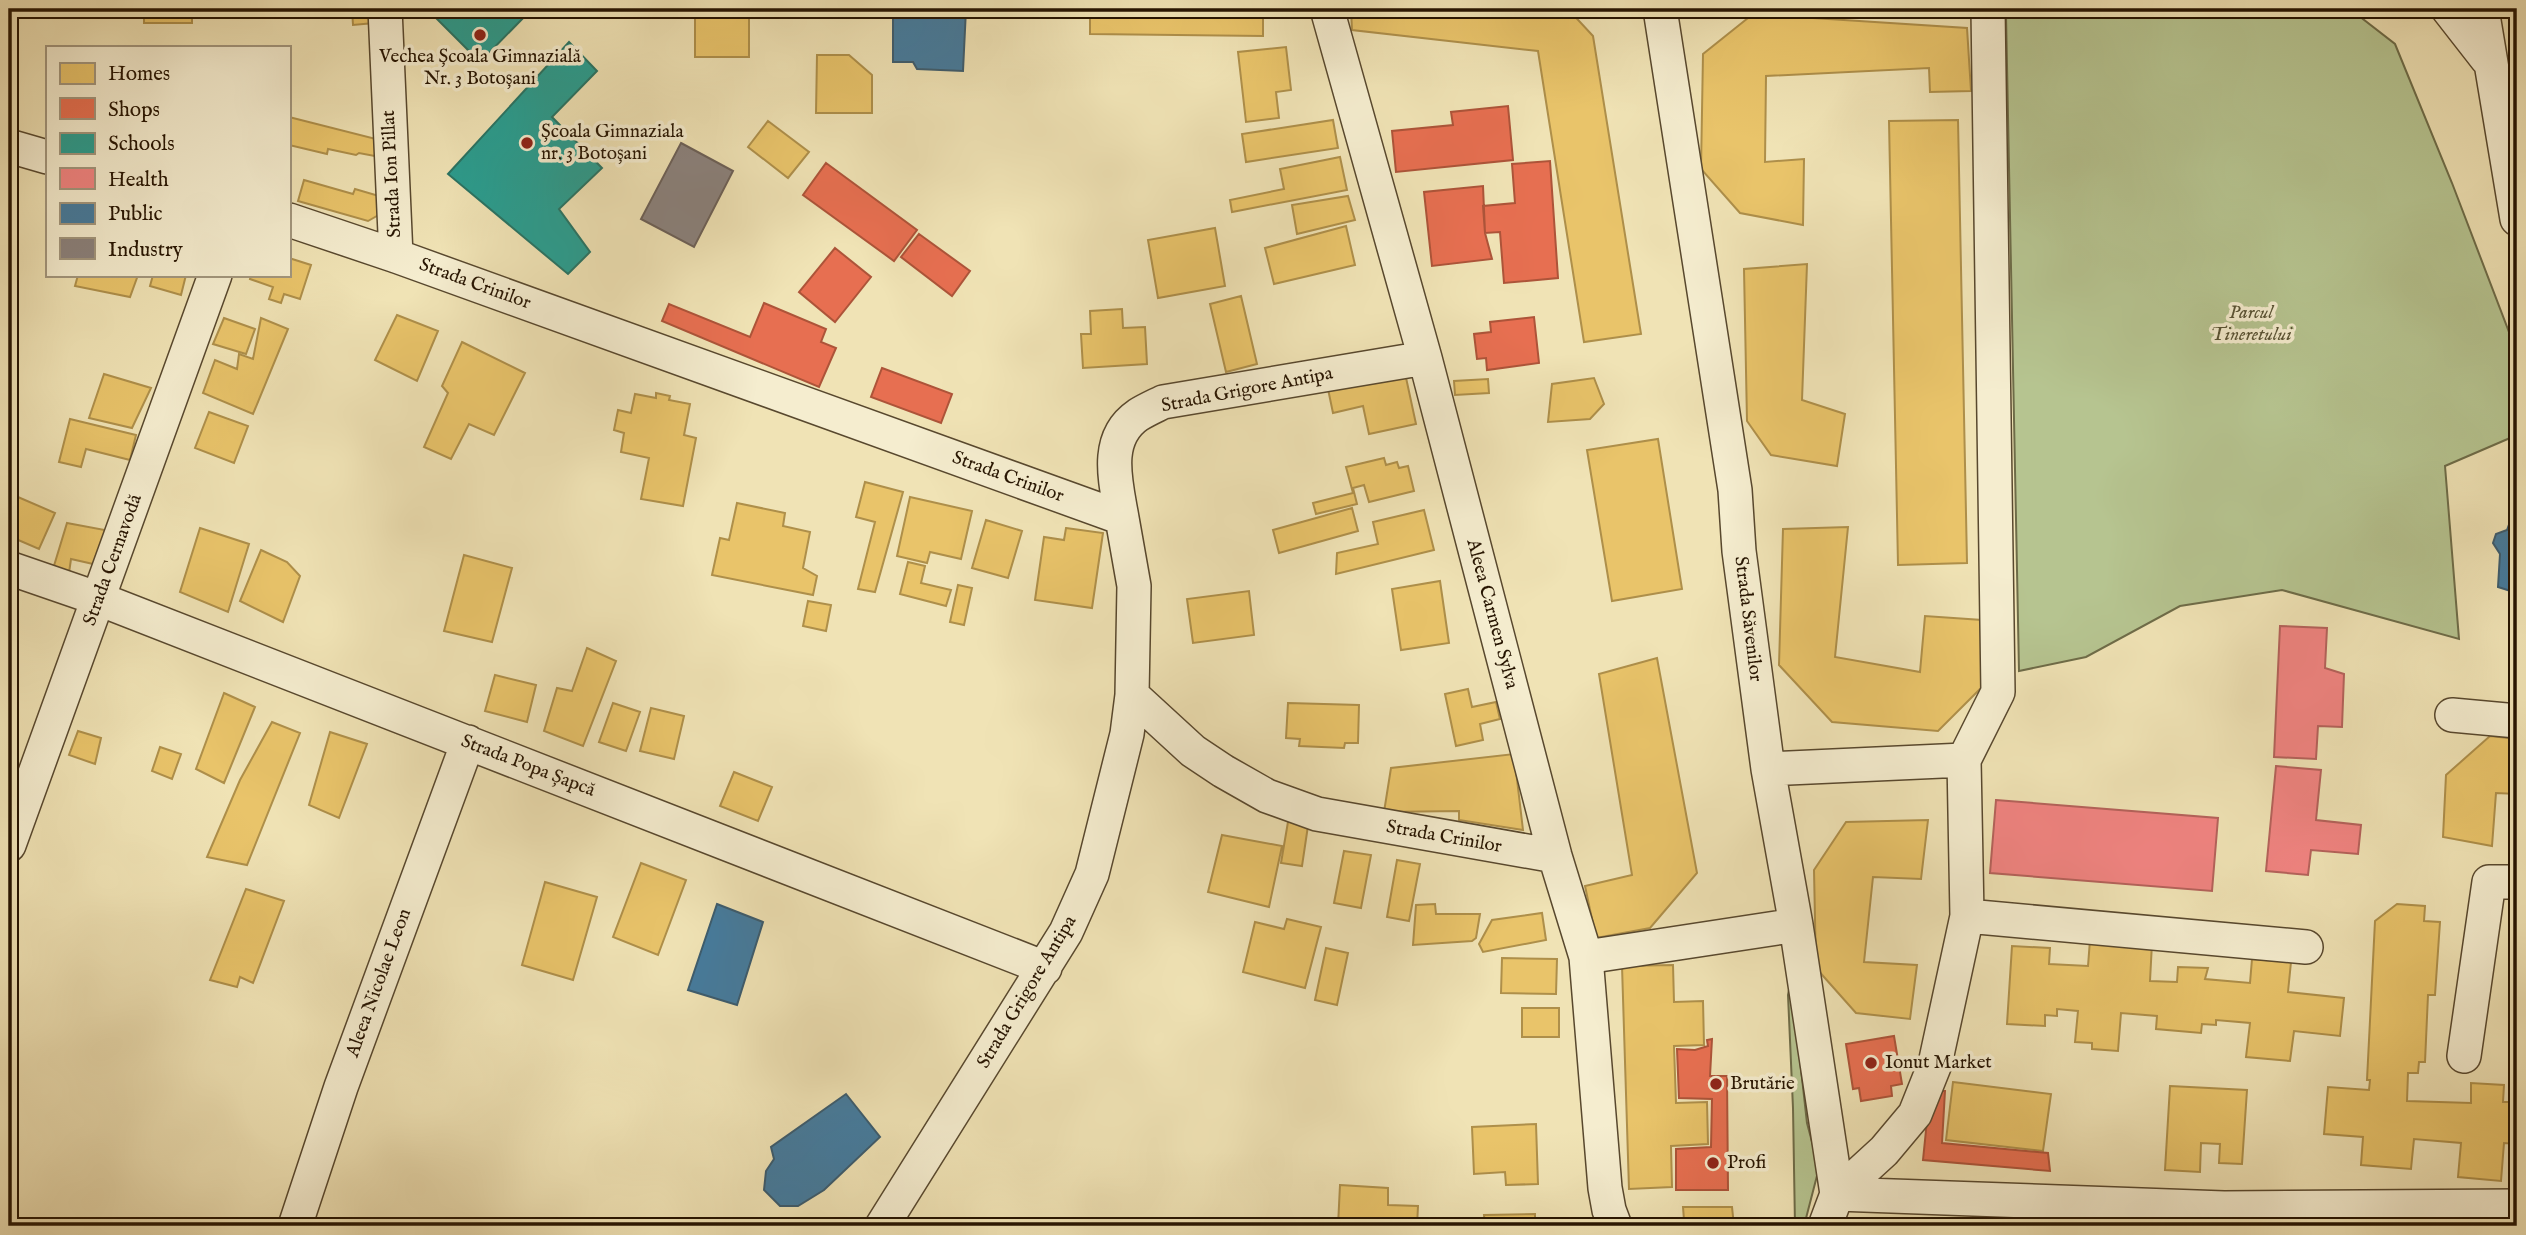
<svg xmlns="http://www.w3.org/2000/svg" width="2526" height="1235" viewBox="0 0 2526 1235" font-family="'IM FELL English',serif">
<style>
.green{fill:#b6c490;stroke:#6e6c48;stroke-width:2}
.homes{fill:#e9c46a;stroke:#ae8f4a;stroke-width:2}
.shops{fill:#e76f51;stroke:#ad5439;stroke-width:2}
.schools{fill:#2a9d8f;stroke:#297464;stroke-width:2}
.health{fill:#f28482;stroke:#b5625b;stroke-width:2}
.public{fill:#457b9d;stroke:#3c5c6e;stroke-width:2}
.industry{fill:#8a817c;stroke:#6c6057;stroke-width:2}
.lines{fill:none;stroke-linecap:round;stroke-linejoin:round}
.minor-casing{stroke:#58482e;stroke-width:36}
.minor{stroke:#f5edcf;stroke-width:33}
.poi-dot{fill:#8f2418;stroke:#f5edcf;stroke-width:2.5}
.labels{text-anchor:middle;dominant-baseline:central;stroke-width:7;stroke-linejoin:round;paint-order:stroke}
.poi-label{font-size:19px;fill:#261401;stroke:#f5edcf;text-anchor:start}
.street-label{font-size:19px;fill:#261401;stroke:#f5edcf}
.park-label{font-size:19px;font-style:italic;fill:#585233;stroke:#f5edcf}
</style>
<rect width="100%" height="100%" fill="#f0e3b5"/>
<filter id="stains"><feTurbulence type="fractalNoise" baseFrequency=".00286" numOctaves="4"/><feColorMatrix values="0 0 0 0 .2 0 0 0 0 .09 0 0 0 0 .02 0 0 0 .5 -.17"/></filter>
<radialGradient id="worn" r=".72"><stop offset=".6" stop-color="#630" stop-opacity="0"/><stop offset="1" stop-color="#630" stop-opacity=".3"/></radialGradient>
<path class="green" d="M 2038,9 L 2350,9 L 2395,44 L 2452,183 L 2517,353 L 2517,435 L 2445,466 L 2459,639 L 2282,590 L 2180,606 L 2086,657 L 2019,671 L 2006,15 Z
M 1791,979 L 1807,1123 L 1819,1168 L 1804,1226 L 1795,1226 L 1793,1108 L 1788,995 Z"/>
<path class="homes" d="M 144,9 L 192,9 L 192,23 L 144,23 Z
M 352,9 L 372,9 L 374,23 L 353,25 Z
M 695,9 L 749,9 L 749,57 L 695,57 Z
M 1090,9 L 1263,9 L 1263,36 L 1090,34 Z
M 1351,9 L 1568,9 L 1593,36 L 1641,334 L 1584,342 L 1538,51 L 1352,30 Z
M 1753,14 L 1967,28 L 1971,91 L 1930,92 L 1929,68 L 1766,76 L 1765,162 L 1804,159 L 1803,225 L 1740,213 L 1701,169 L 1703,54 Z
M 1286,47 L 1291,90 L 1276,92 L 1279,118 L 1246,122 L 1238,52 Z
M 817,55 L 849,55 L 872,75 L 872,113 L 816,113 Z
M 289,117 L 376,139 L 380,157 L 359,153 L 356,155 L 328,149 L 327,154 L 289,145 Z
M 1333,120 L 1338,148 L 1246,162 L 1242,134 Z
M 1958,120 L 1967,563 L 1898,565 L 1889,121 Z
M 768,121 L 809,152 L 788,178 L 748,147 Z
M 1340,157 L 1347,190 L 1232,212 L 1230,200 L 1284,189 L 1280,169 Z
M 304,180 L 353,194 L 355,189 L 379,196 L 382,213 L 368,221 L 298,201 Z
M 1348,196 L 1355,220 L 1297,234 L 1292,205 Z
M 1346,226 L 1355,265 L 1274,284 L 1265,248 Z
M 1215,228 L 1225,286 L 1158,298 L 1148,240 Z
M 289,258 L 311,265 L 300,299 L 284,294 L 281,303 L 269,299 L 273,287 L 250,279 L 251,275 L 289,275 Z
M 1807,264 L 1802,400 L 1845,414 L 1837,466 L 1771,455 L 1747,421 L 1744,269 Z
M 78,275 L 138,275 L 130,297 L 75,286 Z
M 153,275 L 186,275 L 181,295 L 150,286 Z
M 1241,296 L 1257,364 L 1226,372 L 1210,304 Z
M 1122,309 L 1123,328 L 1145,327 L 1147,364 L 1083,368 L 1081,334 L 1091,334 L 1090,311 Z
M 397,315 L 438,331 L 417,381 L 375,360 Z
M 224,318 L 255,329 L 246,354 L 213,344 Z
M 261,318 L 288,329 L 253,414 L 203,393 L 215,360 L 237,369 L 239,354 L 253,359 Z
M 462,342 L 525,373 L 494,435 L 469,424 L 451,459 L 424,447 L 448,393 L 442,386 Z
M 1405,373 L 1416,424 L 1369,434 L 1363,406 L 1333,413 L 1328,389 Z
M 104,374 L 151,388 L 132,428 L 89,418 Z
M 1594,378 L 1604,404 L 1590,419 L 1548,422 L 1552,384 Z
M 1488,379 L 1489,393 L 1455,395 L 1454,381 Z
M 656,393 L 670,396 L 669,400 L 690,404 L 684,435 L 696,438 L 683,506 L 641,499 L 649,458 L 621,452 L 624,433 L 614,430 L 618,410 L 631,413 L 635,394 L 656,398 Z
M 209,412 L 248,426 L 234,463 L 195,448 Z
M 70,419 L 136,435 L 130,460 L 86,449 L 81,467 L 59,462 Z
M 1658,439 L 1682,589 L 1612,601 L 1587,450 Z
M 1384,458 L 1386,465 L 1397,462 L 1399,468 L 1408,466 L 1414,491 L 1369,502 L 1364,485 L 1353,488 L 1357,504 L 1316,514 L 1313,503 L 1353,493 L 1346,467 Z
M 865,482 L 903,492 L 875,592 L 858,589 L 875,522 L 856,517 Z
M 11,494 L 55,513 L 39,549 L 9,536 Z
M 910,497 L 972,511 L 961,559 L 930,552 L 927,563 L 897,556 Z
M 737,503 L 785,513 L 783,526 L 810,532 L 803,568 L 817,576 L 813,595 L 712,575 L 720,538 L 729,540 Z
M 1352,508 L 1358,531 L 1279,553 L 1273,530 Z
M 1424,510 L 1434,550 L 1336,574 L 1337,553 L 1378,544 L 1373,522 Z
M 986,520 L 1022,531 L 1008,578 L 972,568 Z
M 67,523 L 110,531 L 102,566 L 71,559 L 69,573 L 53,569 Z
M 1848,527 L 1835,657 L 1920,672 L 1925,616 L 1982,620 L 1984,685 L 1938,731 L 1832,722 L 1779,665 L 1783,529 Z
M 200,528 L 249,544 L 228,612 L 180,592 Z
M 1066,528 L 1103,533 L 1092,608 L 1035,600 L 1044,537 L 1064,540 Z
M 261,550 L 287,562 L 300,576 L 283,622 L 240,601 Z
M 464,555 L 512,568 L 492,642 L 444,631 Z
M 908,562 L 925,566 L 921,583 L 951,590 L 946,606 L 900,594 Z
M 1440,581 L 1449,643 L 1401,650 L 1392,589 Z
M 958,585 L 972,588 L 964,625 L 950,622 Z
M 1249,591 L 1254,635 L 1193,643 L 1187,599 Z
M 808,601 L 831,605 L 826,631 L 803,626 Z
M 587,648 L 616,661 L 583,746 L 544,731 L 557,688 L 572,691 Z
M 1657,658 L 1697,873 L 1650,928 L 1596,938 L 1585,886 L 1632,875 L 1599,674 Z
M 495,675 L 536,685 L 527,722 L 485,711 Z
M 1468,689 L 1472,707 L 1496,702 L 1500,719 L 1480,724 L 1483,740 L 1456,746 L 1445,694 Z
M 224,693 L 255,707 L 224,783 L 196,769 Z
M 613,703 L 640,712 L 626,751 L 599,742 Z
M 1288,703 L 1359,705 L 1358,743 L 1345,743 L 1344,748 L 1299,746 L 1300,739 L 1286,738 Z
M 651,708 L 684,716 L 674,759 L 640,751 Z
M 272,722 L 300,733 L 247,865 L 207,857 L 240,780 Z
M 78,731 L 101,738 L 95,764 L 69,755 Z
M 330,732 L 367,744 L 339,818 L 309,805 Z
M 2490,736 L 2517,739 L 2517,794 L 2496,793 L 2492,846 L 2443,837 L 2446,775 Z
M 160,747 L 181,754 L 172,779 L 152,771 Z
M 1514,754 L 1523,830 L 1459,820 L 1459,811 L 1384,812 L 1391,768 Z
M 734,772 L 772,787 L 758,821 L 720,806 Z
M 1289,816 L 1309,819 L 1302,866 L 1281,863 Z
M 1928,820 L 1921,879 L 1873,877 L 1864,962 L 1917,965 L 1910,1019 L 1856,1013 L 1816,968 L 1814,870 L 1846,822 Z
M 1222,835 L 1282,846 L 1269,907 L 1208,892 Z
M 1344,851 L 1371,855 L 1361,908 L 1334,903 Z
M 1397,860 L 1420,864 L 1409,921 L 1387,917 Z
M 641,863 L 686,880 L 658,955 L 613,937 Z
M 545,882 L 597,897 L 573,980 L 522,965 Z
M 246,889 L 284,901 L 253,983 L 240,977 L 237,987 L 210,980 Z
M 1435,904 L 1436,914 L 1480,914 L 1476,938 L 1472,941 L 1413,945 L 1416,905 Z
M 2397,904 L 2425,906 L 2424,921 L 2440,922 L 2435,995 L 2428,995 L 2425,1062 L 2419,1062 L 2418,1073 L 2408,1073 L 2407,1101 L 2471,1103 L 2471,1083 L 2504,1085 L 2503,1102 L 2517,1102 L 2517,1144 L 2504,1143 L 2501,1181 L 2458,1177 L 2461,1143 L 2414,1139 L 2411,1169 L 2361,1165 L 2363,1137 L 2324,1134 L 2328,1087 L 2369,1090 L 2370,1080 L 2367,1080 L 2375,921 Z
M 1542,913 L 1546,940 L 1483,952 L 1479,944 L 1492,920 Z
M 1287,919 L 1321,927 L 1305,988 L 1243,972 L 1255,922 L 1284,929 Z
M 2090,940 L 2152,943 L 2150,981 L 2177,982 L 2178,967 L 2208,968 L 2205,979 L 2250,983 L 2252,959 L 2291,962 L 2288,992 L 2344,998 L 2340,1036 L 2294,1031 L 2290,1061 L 2246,1057 L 2250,1023 L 2216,1020 L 2216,1025 L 2202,1024 L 2201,1033 L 2156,1029 L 2157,1016 L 2121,1013 L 2118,1051 L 2092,1049 L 2092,1043 L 2075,1042 L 2078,1011 L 2057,1009 L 2057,1016 L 2045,1015 L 2045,1026 L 2007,1024 L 2012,946 L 2050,948 L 2049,964 L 2088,966 Z
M 1326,948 L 1348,953 L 1337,1005 L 1315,1000 Z
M 1502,958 L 1557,959 L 1556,994 L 1501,993 Z
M 1673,965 L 1674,1002 L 1703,1001 L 1704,1045 L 1674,1046 L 1676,1103 L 1707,1102 L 1708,1144 L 1671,1146 L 1672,1187 L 1629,1189 L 1622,966 Z
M 1522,1008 L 1559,1008 L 1559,1037 L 1522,1037 Z
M 1953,1082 L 2051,1094 L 2043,1151 L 1946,1140 Z
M 2170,1086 L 2247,1090 L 2242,1164 L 2219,1163 L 2220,1144 L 2201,1143 L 2200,1172 L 2165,1170 Z
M 1536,1124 L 1538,1184 L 1506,1185 L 1505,1172 L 1474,1174 L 1472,1127 Z
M 1340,1185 L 1388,1188 L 1388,1205 L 1418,1206 L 1417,1226 L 1338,1226 Z
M 1683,1207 L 1732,1207 L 1734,1226 L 1653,1226 L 1653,1221 L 1684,1220 Z
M 1535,1214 L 1535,1226 L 1485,1226 L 1484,1215 Z
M 2141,1220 L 2174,1222 L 2174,1226 L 2140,1226 Z"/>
<path class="shops" d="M 1508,106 L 1513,160 L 1396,172 L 1392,131 L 1453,125 L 1451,112 Z
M 1550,161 L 1558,278 L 1504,283 L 1500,232 L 1485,233 L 1483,206 L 1515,203 L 1512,164 Z
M 826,163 L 917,230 L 894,261 L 803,195 Z
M 1483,186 L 1485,233 L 1492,259 L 1432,266 L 1424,192 Z
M 919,234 L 970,271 L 952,296 L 901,257 Z
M 835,248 L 871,277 L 835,322 L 799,292 Z
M 764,303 L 826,329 L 821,342 L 836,348 L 819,387 L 662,321 L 669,304 L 750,337 Z
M 1534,317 L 1539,363 L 1487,370 L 1486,358 L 1477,359 L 1474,334 L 1491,332 L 1490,322 Z
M 882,368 L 952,394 L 941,423 L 871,397 Z
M 1894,1036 L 1902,1084 L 1891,1086 L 1892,1096 L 1861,1101 L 1859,1088 L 1853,1089 L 1846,1044 Z
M 1712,1039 L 1710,1076 L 1727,1076 L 1728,1190 L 1676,1190 L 1676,1149 L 1711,1147 L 1712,1099 L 1679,1098 L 1677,1049 L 1695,1050 L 1708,1046 L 1707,1040 Z
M 1930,1091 L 1945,1091 L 1942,1143 L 2048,1153 L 2050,1171 L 1923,1160 Z"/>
<path class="schools" d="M 427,9 L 532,9 L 480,62 Z
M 569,42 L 597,71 L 552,117 L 602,168 L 559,209 L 590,252 L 568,274 L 448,174 Z"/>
<path class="health" d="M 2280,626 L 2327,628 L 2325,668 L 2344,674 L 2342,727 L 2318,726 L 2316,759 L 2274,757 Z
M 2276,766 L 2321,770 L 2316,820 L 2361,825 L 2358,854 L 2311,850 L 2308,875 L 2266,871 Z
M 1996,800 L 2218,818 L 2212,891 L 1990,873 Z"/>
<path class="public" d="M 882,9 L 966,9 L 963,71 L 917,69 L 913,62 L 893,62 L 893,13 Z
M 2517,503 L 2517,589 L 2514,592 L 2498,587 L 2500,554 L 2493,543 L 2496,534 L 2507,530 Z
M 717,904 L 763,922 L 737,1005 L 688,990 Z
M 846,1094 L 880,1137 L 824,1190 L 798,1206 L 780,1206 L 764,1190 L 766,1171 L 774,1159 L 771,1147 Z"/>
<path class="industry" d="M 681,143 L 733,171 L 694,247 L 641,219 Z"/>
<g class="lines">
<g class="minor-casing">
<path id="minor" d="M 385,9 L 396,256
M 1327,9 L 1425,358 L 1555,856 L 1586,957 L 1605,1188 L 1609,1210 L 1615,1226
M 1660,9 L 1735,490 L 1739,551 L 1768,769 L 1796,925 L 1837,1194 L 1825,1226
M 2448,9 L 2487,59
M 2482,9 L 2517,219
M 9,146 L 47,157
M 289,220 L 396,256 L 1122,518 L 1134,586 L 1132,695 L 1193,751 L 1223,771 L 1267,796 L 1317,814 L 1555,856
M 1122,518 C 1116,483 1103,439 1138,415 C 1146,410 1155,406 1163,402 L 1425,358
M 9,568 L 99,599 L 1045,968
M 2452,715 L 2517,721
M 1768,769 L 1964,760
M 9,845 L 215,275
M 1967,916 L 2306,947
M 1586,957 L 1796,925
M 2464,1056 L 2489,882 L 2517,882
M 1837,1194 L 1884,1151 L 1915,1114 L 1935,1064 L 1967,916 L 1964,760 L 1998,692 L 1988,9
M 1837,1194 L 2224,1208 L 2517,1206
M 295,1226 L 341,1087 L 468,742
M 882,1226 L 1066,932 L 1092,874 L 1127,734 L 1132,695"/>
</g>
<use href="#minor" class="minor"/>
</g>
<g class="poi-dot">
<circle cx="480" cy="35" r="7"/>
<circle cx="527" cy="143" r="7"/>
<circle cx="1871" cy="1063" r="7"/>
<circle cx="1716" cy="1084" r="7"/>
<circle cx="1713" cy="1163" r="7"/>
</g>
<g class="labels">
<g class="poi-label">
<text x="480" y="57" text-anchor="middle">Vechea Școala Gimnazială<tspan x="480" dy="22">Nr. 3 Botoșani</tspan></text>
<text x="541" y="132">Școala Gimnaziala<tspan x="541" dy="22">nr. 3 Botoșani</tspan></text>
<text x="1885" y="1063">Ionut Market</text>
<text x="1730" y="1084">Brutărie</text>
<text x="1727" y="1163">Profi</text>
</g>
<g class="street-label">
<text transform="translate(392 174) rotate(-93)">Strada Ion Pillat</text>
<text transform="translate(475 284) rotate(20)">Strada Crinilor</text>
<text transform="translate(1247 390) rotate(-11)">Strada Grigore Antipa</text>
<text transform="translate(1008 477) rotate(20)">Strada Crinilor</text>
<text transform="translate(113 560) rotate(-70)">Strada Cernavodă</text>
<text transform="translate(1492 614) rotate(75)">Aleea Carmen Sylva</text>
<text transform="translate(1748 619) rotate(83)">Strada Săvenilor</text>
<text transform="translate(528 766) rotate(21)">Strada Popa Șapcă</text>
<text transform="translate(1444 837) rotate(10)">Strada Crinilor</text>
<text transform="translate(379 983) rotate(-70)">Aleea Nicolae Leon</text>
<text transform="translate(1027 992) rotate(-59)">Strada Grigore Antipa</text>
</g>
<g class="park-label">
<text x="2251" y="313">Parcul<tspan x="2251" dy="22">Tineretului</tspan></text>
</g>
</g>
<rect width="2526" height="1235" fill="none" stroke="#f0e3b5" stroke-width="35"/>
<rect x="10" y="10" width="2505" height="1214" fill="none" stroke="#261401" stroke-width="3.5"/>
<rect x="18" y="18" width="2491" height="1200" fill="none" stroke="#261401" stroke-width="2"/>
<rect x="46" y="46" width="245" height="231" fill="#f5edcf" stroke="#a2967d" stroke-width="2"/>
<rect x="60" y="63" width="35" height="21" fill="#e9c46a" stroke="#a2967d" stroke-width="2"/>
<text x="108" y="80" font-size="21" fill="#261401">Homes</text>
<rect x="60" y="98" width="35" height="21" fill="#e76f51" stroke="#a2967d" stroke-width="2"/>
<text x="108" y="116" font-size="21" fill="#261401">Shops</text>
<rect x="60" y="133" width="35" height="21" fill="#2a9d8f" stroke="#a2967d" stroke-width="2"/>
<text x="108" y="150" font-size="21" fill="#261401">Schools</text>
<rect x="60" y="168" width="35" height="21" fill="#f28482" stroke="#a2967d" stroke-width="2"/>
<text x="108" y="186" font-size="21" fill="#261401">Health</text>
<rect x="60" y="203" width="35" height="21" fill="#457b9d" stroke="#a2967d" stroke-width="2"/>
<text x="108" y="220" font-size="21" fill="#261401">Public</text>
<rect x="60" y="238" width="35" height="21" fill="#8a817c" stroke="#a2967d" stroke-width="2"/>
<text x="108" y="256" font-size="21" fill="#261401">Industry</text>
<rect width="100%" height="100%" filter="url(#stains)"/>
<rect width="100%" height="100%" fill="url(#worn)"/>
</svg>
